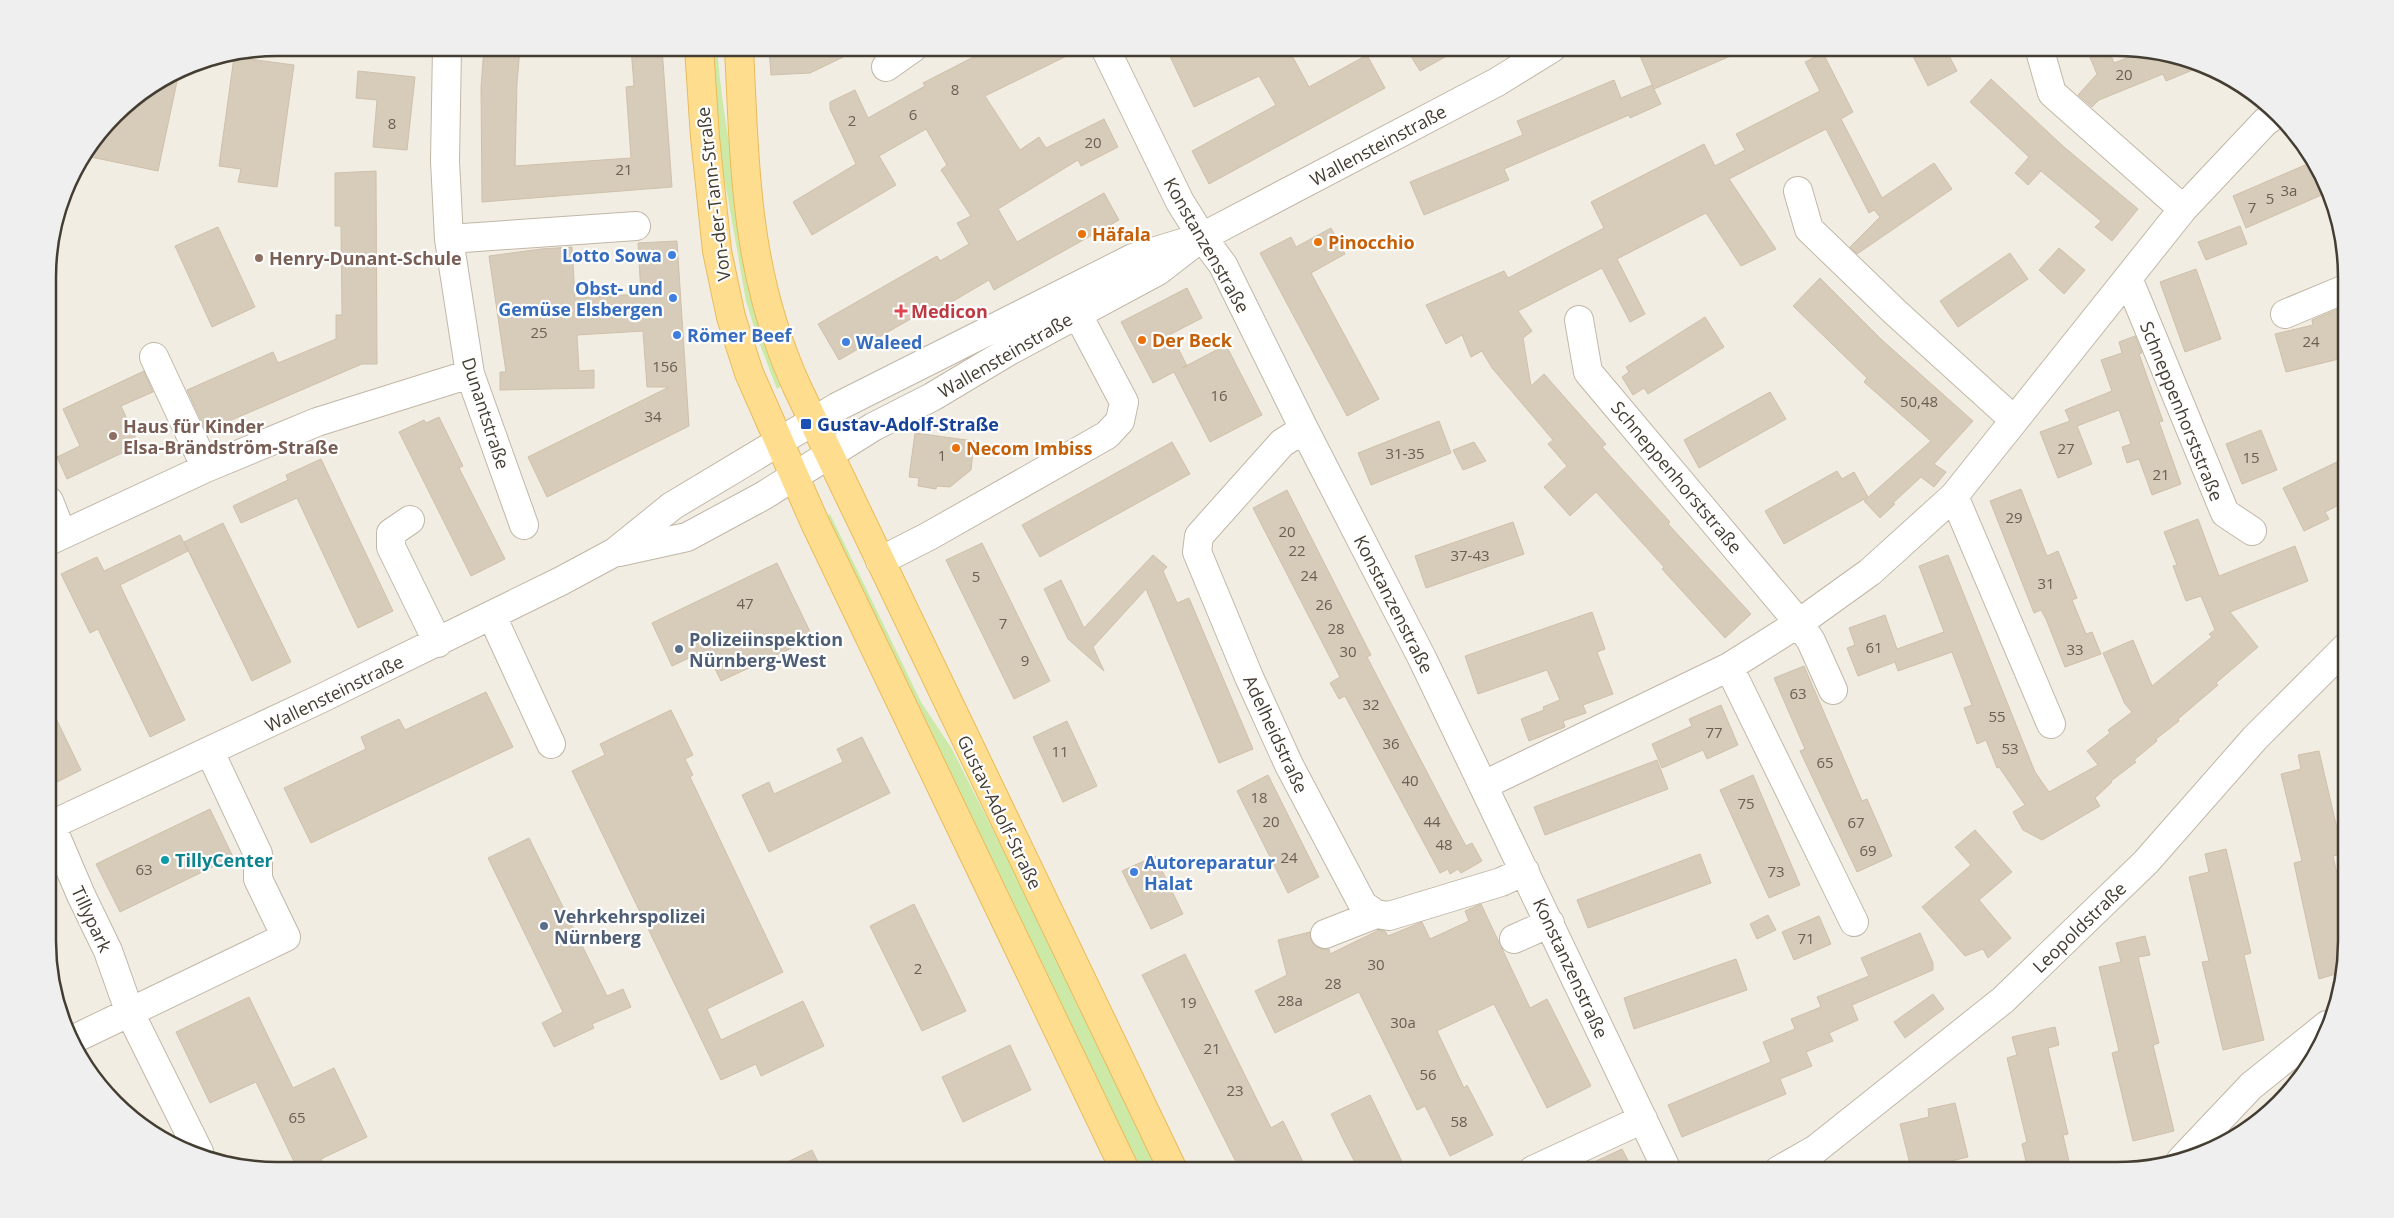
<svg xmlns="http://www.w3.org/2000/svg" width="2394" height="1218" viewBox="0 0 2394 1218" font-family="'Open Sans',sans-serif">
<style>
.green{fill:#cde9a8}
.building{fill:#d7cbba;stroke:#cfc0aa}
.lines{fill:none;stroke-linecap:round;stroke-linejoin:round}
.minor-casing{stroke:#c1b7a7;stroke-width:30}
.major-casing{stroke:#e8bb5a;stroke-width:30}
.minor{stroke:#fff;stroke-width:28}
.major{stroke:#ffdd8e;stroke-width:28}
.food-dot{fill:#e8710a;stroke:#fff;stroke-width:2}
.shop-dot{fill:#3f7fe0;stroke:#fff;stroke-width:2}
.education-dot{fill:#8d6e63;stroke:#fff;stroke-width:2}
.health-dot{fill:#e0444e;stroke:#fff;stroke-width:2}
.transit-dot{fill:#1a4fb4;stroke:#fff;stroke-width:2}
.service-dot{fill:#5c6f8a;stroke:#fff;stroke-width:2}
.culture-dot{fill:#0f9aa8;stroke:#fff;stroke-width:2}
.labels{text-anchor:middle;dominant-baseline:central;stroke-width:4.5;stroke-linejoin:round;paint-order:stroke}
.number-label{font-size:15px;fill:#696054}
.street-label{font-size:18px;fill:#443d32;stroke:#fff}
.food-label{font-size:18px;font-weight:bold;fill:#c56008;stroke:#fff;text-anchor:start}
.shop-label{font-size:18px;font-weight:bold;fill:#366cbe;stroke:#fff;text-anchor:start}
.education-label{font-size:18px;font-weight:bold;fill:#785e54;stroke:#fff;text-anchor:start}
.health-label{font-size:18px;font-weight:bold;fill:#be3a42;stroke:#fff;text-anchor:start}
.transit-label{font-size:18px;font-weight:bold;fill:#164399;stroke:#fff;text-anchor:start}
.service-label{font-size:18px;font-weight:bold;fill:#4e5e75;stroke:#fff;text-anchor:start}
.culture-label{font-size:18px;font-weight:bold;fill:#0d838f;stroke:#fff;text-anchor:start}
.rim{fill:none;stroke:#443d32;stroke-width:2.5}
</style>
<rect width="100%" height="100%" fill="#f2ede2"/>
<path class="green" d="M 710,48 L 717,48 C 726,162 757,273 783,385 L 777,389 L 757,337 L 746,301 L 714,119 Z
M 830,514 L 921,702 L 952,749 L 1010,864 L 1157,1170 L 1138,1170 L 824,518 Z"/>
<path class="building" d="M 484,48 L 520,48 L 517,83 L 515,166 L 631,158 L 626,87 L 634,86 L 631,48 L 662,48 L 672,187 L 482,202 L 481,87 Z
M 769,48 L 862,48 L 810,73 L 771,75 Z
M 991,48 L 1083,48 L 985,96 L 1020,150 L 1039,137 L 1046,148 L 1104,119 L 1118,147 L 1081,166 L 1078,160 L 998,209 L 1017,242 L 1104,193 L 1119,220 L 994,290 L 989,280 L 938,310 L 935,305 L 839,360 L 818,324 L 937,256 L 940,261 L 969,244 L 957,223 L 971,216 L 941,170 L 947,165 L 926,129 L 879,156 L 896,185 L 812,235 L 793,202 L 856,164 L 830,109 L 830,102 L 855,90 L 868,118 L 925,86 L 923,83 Z
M 1166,48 L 1288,48 L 1309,87 L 1367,55 L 1385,88 L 1209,184 L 1192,151 L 1276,105 L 1259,76 L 1194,107 Z
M 1406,48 L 1461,48 L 1420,71 Z
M 1660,48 L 1749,48 L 1654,89 L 1640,56 Z
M 1909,48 L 1945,48 L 1957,71 L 1928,86 Z
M 2086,48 L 2108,48 L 2114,63 L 2139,53 L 2200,67 L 2166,81 L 2163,74 L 2099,100 L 2092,107 L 2078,95 L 2097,74 Z
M 1823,53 L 1853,112 L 1841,119 L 1882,198 L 1934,163 L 1952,189 L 1857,254 L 1850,247 L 1880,217 L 1874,210 L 1869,213 L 1826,129 L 1729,179 L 1776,249 L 1741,266 L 1706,213 L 1617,259 L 1645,314 L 1630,322 L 1602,268 L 1518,311 L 1532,331 L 1523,338 L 1531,386 L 1544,374 L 1606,444 L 1602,447 L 1670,522 L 1668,524 L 1751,614 L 1725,638 L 1662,569 L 1664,567 L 1596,492 L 1570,516 L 1544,487 L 1567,466 L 1548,444 L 1553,440 L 1492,368 L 1482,351 L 1471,357 L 1462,335 L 1446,344 L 1426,305 L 1504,271 L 1508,278 L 1604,228 L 1591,202 L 1704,144 L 1715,166 L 1745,150 L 1736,134 L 1820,91 L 1805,62 Z
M 234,57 L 294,65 L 277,187 L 238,182 L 241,169 L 219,166 Z
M 358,71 L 415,77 L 407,150 L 373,147 L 377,100 L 356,98 Z
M 179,72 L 158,171 L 86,156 L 126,105 Z
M 1991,79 L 2064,147 L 2138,209 L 2112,241 L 2095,227 L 2101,221 L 2041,171 L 2028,185 L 2015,173 L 2029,157 L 1970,102 Z
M 1614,80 L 1621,98 L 1652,85 L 1661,104 L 1630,118 L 1629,115 L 1504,169 L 1509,180 L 1424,215 L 1410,182 L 1523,135 L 1517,121 Z
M 2312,162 L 2324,194 L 2246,228 L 2233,196 Z
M 376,171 L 377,364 L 362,364 L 206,431 L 187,390 L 273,352 L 278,363 L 336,339 L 336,315 L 342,315 L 341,226 L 335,226 L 335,173 Z
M 2240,226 L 2247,244 L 2206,260 L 2198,242 Z
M 218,227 L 255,307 L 212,327 L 175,246 Z
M 1331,228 L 1345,254 L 1311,273 L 1379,399 L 1347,416 L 1260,253 L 1291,237 L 1296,247 Z
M 677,241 L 689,426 L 547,497 L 528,457 L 669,387 L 647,387 L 643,331 L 577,335 L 579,371 L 594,370 L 594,388 L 500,390 L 500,372 L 506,372 L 489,256 L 541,249 L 572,247 L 575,298 L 641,294 L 638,243 Z
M 2059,248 L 2085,270 L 2064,294 L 2039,270 Z
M 2010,253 L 2028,279 L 1958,327 L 1940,301 Z
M 2196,269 L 2221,339 L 2185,352 L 2160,282 Z
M 1820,278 L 1882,340 L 1973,421 L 1934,464 L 1946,472 L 1934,487 L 1921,477 L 1893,503 L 1895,504 L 1880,518 L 1864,501 L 1931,441 L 1864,382 L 1867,378 L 1793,306 Z
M 1187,288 L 1202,318 L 1171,334 L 1187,366 L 1182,368 L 1226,345 L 1262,415 L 1210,442 L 1174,372 L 1153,383 L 1121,322 Z
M 2345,306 L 2345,348 L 2341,350 L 2343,358 L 2286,372 L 2275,334 L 2313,325 L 2312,320 Z
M 1705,317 L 1724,347 L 1648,394 L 1644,388 L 1633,395 L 1622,377 L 1629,372 L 1626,367 Z
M 2135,336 L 2142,353 L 2139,354 L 2163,421 L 2159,422 L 2181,484 L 2152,495 L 2139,459 L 2127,463 L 2122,447 L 2131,444 L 2119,410 L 2077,426 L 2092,464 L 2058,478 L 2040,432 L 2070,421 L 2065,410 L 2112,391 L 2101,360 L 2122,353 L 2119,342 Z
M 144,371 L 153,392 L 121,406 L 139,445 L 67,479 L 57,457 L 80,446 L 63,409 Z
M 1770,392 L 1786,419 L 1699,468 L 1684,440 Z
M 439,417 L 463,466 L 459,468 L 505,559 L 471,576 L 399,432 L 424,420 L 426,423 Z
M 1439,421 L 1451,453 L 1371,485 L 1358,453 Z
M 2261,430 L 2277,470 L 2242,484 L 2226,444 Z
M 915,433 L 974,441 L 971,470 L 950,487 L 937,486 L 936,489 L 918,486 L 919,478 L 909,477 Z
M 1172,442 L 1190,474 L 1040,557 L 1022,525 Z
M 1474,442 L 1486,461 L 1463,470 L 1453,450 Z
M 2345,458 L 2345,502 L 2325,512 L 2329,519 L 2304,531 L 2283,488 Z
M 321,459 L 393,611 L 358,628 L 297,498 L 241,523 L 233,506 L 288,480 L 286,475 Z
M 1837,471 L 1842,479 L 1854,472 L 1868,497 L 1784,544 L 1765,511 Z
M 2021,489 L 2047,556 L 2058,551 L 2077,598 L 2072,600 L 2086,634 L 2092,632 L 2101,654 L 2065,667 L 2046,619 L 2041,610 L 2034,613 L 1990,501 Z
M 1287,490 L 1371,655 L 1367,657 L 1454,824 L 1466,846 L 1472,843 L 1482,861 L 1461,873 L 1458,869 L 1450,874 L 1448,869 L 1440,873 L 1345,696 L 1339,699 L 1330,683 L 1340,677 L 1253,508 Z
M 2198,519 L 2219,576 L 2295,546 L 2308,581 L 2230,612 L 2258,647 L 2216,683 L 2218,685 L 2178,719 L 2179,721 L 2156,739 L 2157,741 L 2134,760 L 2136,762 L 2111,781 L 2112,782 L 2095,798 L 2100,806 L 2042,840 L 2023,830 L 2013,812 L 2025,805 L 1999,767 L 1997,768 L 1986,740 L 1977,744 L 1964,708 L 1972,705 L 1952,652 L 1898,671 L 1895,662 L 1858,676 L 1847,648 L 1855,645 L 1849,628 L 1885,615 L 1897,649 L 1944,632 L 1919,566 L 1948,555 L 2035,772 L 2049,792 L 2098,765 L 2087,751 L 2110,733 L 2108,730 L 2132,712 L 2125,704 L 2103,653 L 2133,640 L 2152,686 L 2212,637 L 2209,634 L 2215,630 L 2201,596 L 2186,601 L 2173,566 L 2177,565 L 2164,532 Z
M 1513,522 L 1524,554 L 1426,588 L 1415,556 Z
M 223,523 L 291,662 L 252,681 L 184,542 Z
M 180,535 L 188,551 L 120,585 L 185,720 L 150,737 L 98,629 L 90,633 L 61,574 L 97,557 L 104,571 Z
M 982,543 L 1050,681 L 1014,699 L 946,560 Z
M 1153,555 L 1167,567 L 1163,571 L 1177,603 L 1189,598 L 1253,749 L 1219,763 L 1146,589 L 1093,647 L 1104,671 L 1068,639 L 1044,589 L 1061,580 L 1084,628 Z
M 777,563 L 813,638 L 721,681 L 706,650 L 672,666 L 652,623 Z
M 1592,612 L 1605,649 L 1597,652 L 1613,694 L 1583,705 L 1586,713 L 1563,721 L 1565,727 L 1529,741 L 1521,719 L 1544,710 L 1543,707 L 1560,700 L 1547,670 L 1478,694 L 1465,656 Z
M 1804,666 L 1862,801 L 1867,799 L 1892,856 L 1857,872 L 1800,751 L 1805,749 L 1774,678 Z
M 486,692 L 513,747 L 311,843 L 284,788 L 366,749 L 361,737 L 399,719 L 405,730 Z
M 49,704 L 81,770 L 49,786 Z
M 1721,705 L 1738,745 L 1707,759 L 1703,750 L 1662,768 L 1652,744 L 1692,726 L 1689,719 Z
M 671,710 L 693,755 L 685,759 L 693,775 L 690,777 L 783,972 L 707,1009 L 721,1040 L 803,1001 L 824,1046 L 761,1076 L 756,1064 L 721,1080 L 572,771 L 605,755 L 600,744 Z
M 1067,721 L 1097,786 L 1063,802 L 1033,737 Z
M 862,737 L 890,793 L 769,852 L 742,795 L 769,782 L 774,794 L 843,762 L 837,749 Z
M 2319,751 L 2343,854 L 2333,856 L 2346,914 L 2346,941 L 2339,973 L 2319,979 L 2294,863 L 2302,861 L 2281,774 L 2301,769 L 2298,755 Z
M 1657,760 L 1668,789 L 1545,835 L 1534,807 Z
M 1268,775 L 1319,877 L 1288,893 L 1237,791 Z
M 1753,775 L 1800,885 L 1769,898 L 1720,790 Z
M 210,809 L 233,857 L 120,912 L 96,864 Z
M 1975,830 L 2012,872 L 1979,900 L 2011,938 L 1988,958 L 1983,949 L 1965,956 L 1922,907 L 1971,865 L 1955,847 Z
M 529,838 L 607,996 L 623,989 L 631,1007 L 592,1024 L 594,1028 L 554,1047 L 542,1023 L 563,1012 L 488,858 Z
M 2226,849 L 2251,953 L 2244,955 L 2264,1040 L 2223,1050 L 2202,962 L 2209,961 L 2189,877 L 2209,872 L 2205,854 Z
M 1700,854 L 1711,883 L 1588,928 L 1577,900 Z
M 1155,856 L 1183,914 L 1151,929 L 1122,871 Z
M 914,904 L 966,1011 L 922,1031 L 870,926 Z
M 1481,904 L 1530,1008 L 1547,999 L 1591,1086 L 1547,1108 L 1494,1004 L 1437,1031 L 1464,1088 L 1467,1085 L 1493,1135 L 1450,1156 L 1425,1106 L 1417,1110 L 1359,992 L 1275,1033 L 1255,991 L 1287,975 L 1278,940 L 1310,932 L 1311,940 L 1315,946 L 1322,949 L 1329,949 L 1330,954 L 1379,930 L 1385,931 L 1388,936 L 1422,922 L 1430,939 L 1469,921 L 1465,911 Z
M 1768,915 L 1776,930 L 1757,939 L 1750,924 Z
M 1819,916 L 1831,944 L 1794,960 L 1782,932 Z
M 1920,933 L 1933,963 L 1933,970 L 1852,1005 L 1858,1020 L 1829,1033 L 1833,1041 L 1806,1052 L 1812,1066 L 1780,1079 L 1786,1094 L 1682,1137 L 1668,1105 L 1771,1062 L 1763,1042 L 1795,1029 L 1791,1019 L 1821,1007 L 1817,997 L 1869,976 L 1861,958 Z
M 2145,936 L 2150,955 L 2138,957 L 2159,1043 L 2153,1045 L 2174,1131 L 2133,1141 L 2112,1053 L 2119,1051 L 2099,967 L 2121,962 L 2116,943 Z
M 1185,954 L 1271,1128 L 1283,1121 L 1307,1170 L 1240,1170 L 1142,975 Z
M 1736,959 L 1747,990 L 1634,1029 L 1624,998 Z
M 1933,994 L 1944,1009 L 1905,1038 L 1894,1022 Z
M 249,997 L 293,1088 L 334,1068 L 367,1137 L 321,1159 L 326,1170 L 298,1170 L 256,1082 L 210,1103 L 176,1032 Z
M 2055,1027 L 2059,1045 L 2048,1048 L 2068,1134 L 2063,1135 L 2071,1170 L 2028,1170 L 2022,1144 L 2027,1142 L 2007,1058 L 2017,1055 L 2012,1037 Z
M 1010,1045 L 1031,1090 L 963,1122 L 942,1077 Z
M 1370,1095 L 1406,1170 L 1359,1170 L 1345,1143 L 1331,1114 Z
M 1955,1103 L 1968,1157 L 1922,1168 L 1920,1162 L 1910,1164 L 1900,1124 L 1929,1117 L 1928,1109 Z
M 1622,1149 L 1633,1170 L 1577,1170 Z
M 812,1150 L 822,1170 L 771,1170 Z"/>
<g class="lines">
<g class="minor-casing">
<path id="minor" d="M 447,48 L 445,161 L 449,239 L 470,374 L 524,525
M 1105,48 L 1180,202 L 1202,237 L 1223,265 L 1304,429 L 1422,658 L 1667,1170
M 2040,51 L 2052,93 L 2183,209
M 886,67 L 913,48
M 1798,191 L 1809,229 L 1895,312 L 2014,420
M 449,239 L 636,226
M 2128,278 L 2225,513 L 2252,531
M 2285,314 L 2345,289
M 1579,320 L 1588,372 L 1799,623 L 1811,641 L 1833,690
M 154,357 L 206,468
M 1304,429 L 1282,443 L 1199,536 L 1197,552 L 1249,677 L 1289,765 L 1363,905 L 1376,914 L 1389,916 L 1501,882 L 1525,871
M 1954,496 L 2051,724
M 49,501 L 62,534
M 410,520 L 391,533 L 391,547 L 438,643
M 49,541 L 206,468 L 317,422 L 470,374
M 619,552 L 687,537 L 763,496 L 873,427 L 932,397 L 1009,351 L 1158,271 L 1189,247
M 880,561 L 929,536 L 1107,435 L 1120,421 L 1124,402 L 1069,298
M 492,616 L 551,744
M 1729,667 L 1854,922
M 1484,785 L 1729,667 L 1799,623 L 1870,572 L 1954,496 L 2183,209 L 2265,122 L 2276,114
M 51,825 L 81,895 L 108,951 L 130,1013 L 199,1152
M 49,826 L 320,699 L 561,581 L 615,552 L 672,506 L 837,407 L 1133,258 L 1202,237 L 1497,82 L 1552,48
M 1325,934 L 1376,914
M 1514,939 L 1550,923
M 72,1040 L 286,937 L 258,879 L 258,854 L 210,752
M 2181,1160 L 2251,1086 L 2327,1025
M 1533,1170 L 1643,1119
M 1779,1170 L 1816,1149 L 2003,1000 L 2146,862 L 2255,738 L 2346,647"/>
</g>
<g class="major-casing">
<path id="major" d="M 699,48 L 705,137 L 717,251 L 731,317 L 749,373 L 815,523 L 1125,1170
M 739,48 C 745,170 745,273 797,387 L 1173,1170"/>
</g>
<use href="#minor" class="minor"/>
<use href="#major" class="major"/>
</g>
<g class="food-dot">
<circle cx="1082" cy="234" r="5"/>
<circle cx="1318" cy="242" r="5"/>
<circle cx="1142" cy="340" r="5"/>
<circle cx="956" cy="448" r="5"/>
</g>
<g class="shop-dot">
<circle cx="672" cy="255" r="5"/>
<circle cx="673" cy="298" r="5"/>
<circle cx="677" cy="335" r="5"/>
<circle cx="846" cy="342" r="5"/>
<circle cx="1134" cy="872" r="5"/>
</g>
<g class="education-dot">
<circle cx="259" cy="258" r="5"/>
<circle cx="113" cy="436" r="5"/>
</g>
<path class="health-dot" d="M898.5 303.5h5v5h5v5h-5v5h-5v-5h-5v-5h5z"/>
<rect class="transit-dot" x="800" y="418" width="12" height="12" rx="2.5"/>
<g class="service-dot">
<circle cx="679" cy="649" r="5"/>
<circle cx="544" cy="926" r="5"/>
</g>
<circle class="culture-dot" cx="165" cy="860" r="5"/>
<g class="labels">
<g class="number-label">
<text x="2124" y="74">20</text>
<text x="955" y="89">8</text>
<text x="913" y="114">6</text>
<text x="852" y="120">2</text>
<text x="392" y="123">8</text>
<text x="1093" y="142">20</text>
<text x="624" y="169">21</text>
<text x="2289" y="190">3a</text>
<text x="2270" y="198">5</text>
<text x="2252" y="207">7</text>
<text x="539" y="332">25</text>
<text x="2311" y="341">24</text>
<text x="665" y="366">156</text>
<text x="1219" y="395">16</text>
<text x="1919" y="401">50,48</text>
<text x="653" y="416">34</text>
<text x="2066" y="448">27</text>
<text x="1405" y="453">31-35</text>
<text x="942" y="455">1</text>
<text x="2251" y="457">15</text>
<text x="2161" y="474">21</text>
<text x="2014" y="517">29</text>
<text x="1287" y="531">20</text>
<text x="1297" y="550">22</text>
<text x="1470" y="555">37-43</text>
<text x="1309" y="575">24</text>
<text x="976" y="576">5</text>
<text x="2046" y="583">31</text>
<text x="745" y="603">47</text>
<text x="1324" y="604">26</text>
<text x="1003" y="623">7</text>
<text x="1336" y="628">28</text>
<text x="1874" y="647">61</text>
<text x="2075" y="649">33</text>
<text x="1348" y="651">30</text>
<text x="1025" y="660">9</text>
<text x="1798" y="693">63</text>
<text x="1371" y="704">32</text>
<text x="1997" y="716">55</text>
<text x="1714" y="732">77</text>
<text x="1391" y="743">36</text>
<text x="2010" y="748">53</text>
<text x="1060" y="751">11</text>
<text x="1825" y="762">65</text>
<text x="1410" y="780">40</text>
<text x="1259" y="797">18</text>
<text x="1746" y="803">75</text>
<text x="1271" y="821">20</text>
<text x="1432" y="821">44</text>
<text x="1856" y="822">67</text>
<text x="1444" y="844">48</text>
<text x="1868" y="850">69</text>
<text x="1289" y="857">24</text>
<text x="144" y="869">63</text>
<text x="1776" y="871">73</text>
<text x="1806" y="938">71</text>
<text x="1376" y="964">30</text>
<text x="918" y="968">2</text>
<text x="1333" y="983">28</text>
<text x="1290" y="1000">28a</text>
<text x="1188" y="1002">19</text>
<text x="1403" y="1022">30a</text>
<text x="1212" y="1048">21</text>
<text x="1428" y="1074">56</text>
<text x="1235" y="1090">23</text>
<text x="297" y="1117">65</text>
<text x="1459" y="1121">58</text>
</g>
<g class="street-label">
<text transform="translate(1378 145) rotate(-28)">Wallensteinstraße</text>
<text transform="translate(713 194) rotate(-97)">Von-der-Tann-Straße</text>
<text transform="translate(1207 245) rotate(60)">Konstanzenstraße</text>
<text transform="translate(1005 355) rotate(-30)">Wallensteinstraße</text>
<text transform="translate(2182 411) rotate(68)">Schneppenhorststraße</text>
<text transform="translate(486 413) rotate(72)">Dunantstraße</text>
<text transform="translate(1677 477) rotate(50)">Schneppenhorststraße</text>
<text transform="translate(1394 604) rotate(63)">Konstanzenstraße</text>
<text transform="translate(334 693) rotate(-26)">Wallensteinstraße</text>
<text transform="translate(1276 734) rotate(65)">Adelheidstraße</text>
<text transform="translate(1000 812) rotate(64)">Gustav-Adolf-Straße</text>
<text transform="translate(92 919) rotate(65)">Tillypark</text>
<text transform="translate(2079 927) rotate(-44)">Leopoldstraße</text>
<text transform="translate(1571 968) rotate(65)">Konstanzenstraße</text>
</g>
<g class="food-label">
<text x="1092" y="234">Häfala</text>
<text x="1328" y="242">Pinocchio</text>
<text x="1152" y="340">Der Beck</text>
<text x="966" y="448">Necom Imbiss</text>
</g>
<g class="shop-label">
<text x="662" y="255" text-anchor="end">Lotto Sowa</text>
<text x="663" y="288" text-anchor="end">Obst- und<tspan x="663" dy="21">Gemüse Elsbergen</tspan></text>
<text x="687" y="335">Römer Beef</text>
<text x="856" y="342">Waleed</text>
<text x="1144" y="862">Autoreparatur<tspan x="1144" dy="21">Halat</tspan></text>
</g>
<g class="education-label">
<text x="269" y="258">Henry-Dunant-Schule</text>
<text x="123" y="426">Haus für Kinder<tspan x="123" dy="21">Elsa-Brändström-Straße</tspan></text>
</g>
<g class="health-label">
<text x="911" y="311">Medicon</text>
</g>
<g class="transit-label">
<text x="817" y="424">Gustav-Adolf-Straße</text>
</g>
<g class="service-label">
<text x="689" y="639">Polizeiinspektion<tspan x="689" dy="21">Nürnberg-West</tspan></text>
<text x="554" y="916">Vehrkehrspolizei<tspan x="554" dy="21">Nürnberg</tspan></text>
</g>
<g class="culture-label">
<text x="175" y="860">TillyCenter</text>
</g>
</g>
<path d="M0 0H2394V1218H0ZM277 56H2117A221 221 0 0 1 2338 277V941A221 221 0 0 1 2117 1162H277A221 221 0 0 1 56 941V277A221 221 0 0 1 277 56Z" fill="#f0efef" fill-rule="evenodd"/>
<path class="rim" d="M277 56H2117A221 221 0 0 1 2338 277V941A221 221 0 0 1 2117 1162H277A221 221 0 0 1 56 941V277A221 221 0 0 1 277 56Z"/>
</svg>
